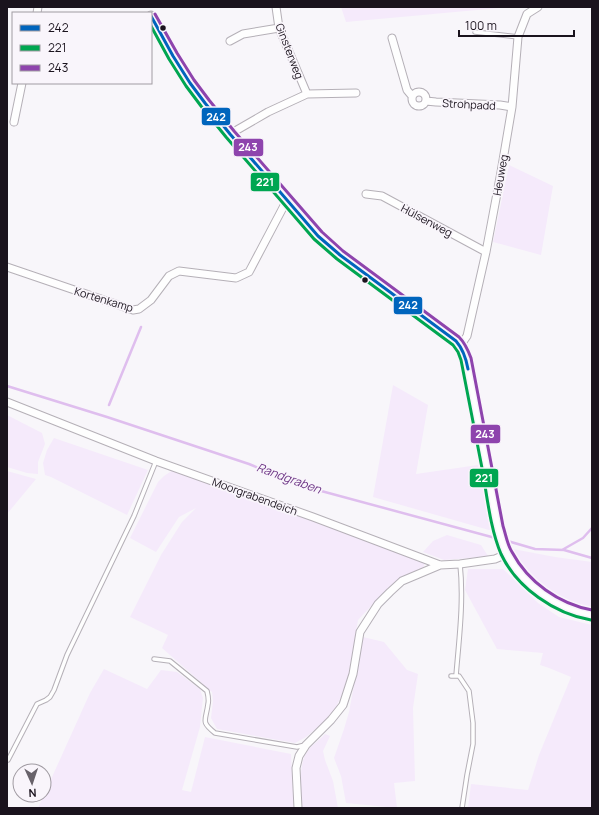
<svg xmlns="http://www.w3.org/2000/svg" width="599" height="815" viewBox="0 0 599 815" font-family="Manrope,sans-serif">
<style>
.green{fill:#f5eafb}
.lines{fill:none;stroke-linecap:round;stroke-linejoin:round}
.stream{stroke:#dfbeee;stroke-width:2.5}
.service-casing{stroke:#b5b0b7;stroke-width:5.5}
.minor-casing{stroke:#b5b0b7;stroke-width:9}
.tertiary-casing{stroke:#b5b0b7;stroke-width:11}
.service{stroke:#fefefe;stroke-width:3.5}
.minor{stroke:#fefefe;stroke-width:7}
.tertiary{stroke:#fefefe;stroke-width:9}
.bus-1-casing{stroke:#f9f5fb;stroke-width:6}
.bus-2-casing{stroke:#f9f5fb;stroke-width:6}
.bus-3-casing{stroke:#f9f5fb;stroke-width:6}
.bus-1{stroke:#0065bd;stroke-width:3}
.bus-2{stroke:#00a651;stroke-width:3}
.bus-3{stroke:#8e44ad;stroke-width:3}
.bus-dot{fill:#1a131d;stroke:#f9f5fb;stroke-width:1.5}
.labels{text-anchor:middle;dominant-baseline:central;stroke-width:3.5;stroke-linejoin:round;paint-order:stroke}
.street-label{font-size:11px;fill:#1a131d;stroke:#f9f5fb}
.water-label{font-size:12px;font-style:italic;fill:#6d3585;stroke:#f9f5fb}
.line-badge{stroke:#f9f5fb;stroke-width:1.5}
.badge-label{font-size:11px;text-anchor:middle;font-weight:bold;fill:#fff}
</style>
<rect width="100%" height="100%" fill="#f8f6fa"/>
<path class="green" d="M 341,7 L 510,7 L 346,22 Z
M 509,165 L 553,186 L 541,255 L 493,242 Z
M 393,385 L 428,405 L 416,474 L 478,465 L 491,529 L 489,530 L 373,497 Z
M 7,415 L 42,433 L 45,444 L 38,462 L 38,474 L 27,473 L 7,467 Z
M 54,438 L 148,470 L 127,515 L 51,477 L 45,475 L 43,463 L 47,450 Z
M 173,470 L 189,474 L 425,563 L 423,568 L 408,575 L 388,588 L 358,620 L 348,678 L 342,695 L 334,711 L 324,722 L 306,737 L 295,743 L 217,729 L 211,718 L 213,701 L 212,692 L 162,648 L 168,635 L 130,617 L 161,555 L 182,522 L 196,508 L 179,517 L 156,552 L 130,538 L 158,482 L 164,476 Z
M 7,471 L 36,479 L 7,514 Z
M 447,535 L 481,545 L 488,556 L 471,558 L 444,560 L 423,552 L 433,541 Z
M 513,549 L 555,557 L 592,562 L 592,612 L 575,609 L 538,586 L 518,559 Z
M 468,569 L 503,569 L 538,603 L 559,617 L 592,625 L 592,808 L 468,808 L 471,784 L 528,790 L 539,755 L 571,677 L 549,668 L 540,665 L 543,653 L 497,649 L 465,590 Z
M 363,637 L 384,642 L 407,670 L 418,674 L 413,708 L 415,781 L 394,783 L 397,808 L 346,803 L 341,776 L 334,758 L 344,729 L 349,712 Z
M 104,669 L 147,689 L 161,670 L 177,672 L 200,689 L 203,698 L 200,727 L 182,790 L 191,792 L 205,737 L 291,754 L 294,808 L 38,808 L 90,693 Z
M 325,734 L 330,736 L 323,751 L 325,760 L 333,781 L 338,808 L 302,808 C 301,793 298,764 307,752 C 311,745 320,740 325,734 Z"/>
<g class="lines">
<path class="stream" d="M 7,386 L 107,417 L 249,464 L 299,485 L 499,539
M 109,405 L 141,327
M 504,540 L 535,549 L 564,550 L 592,558
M 562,550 L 583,538 L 592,528"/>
<g class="service-casing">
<path id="service" d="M 475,32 L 518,37
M 154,659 L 170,661 L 207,691 C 208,695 209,700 208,704 C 206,721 200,721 215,733 L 297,747 L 305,745
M 451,676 L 459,676 L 469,691 L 473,723 L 473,744 L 467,775 L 462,808
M 456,676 C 459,639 464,601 460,564
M 8,760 L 37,704 L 46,700 L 50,697 L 54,690 L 67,655 L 134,516 L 156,461"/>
</g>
<g class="minor-casing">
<path id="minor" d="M 276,7 L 279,28 L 307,94
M 37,13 L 38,7
M 392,38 L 407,90 L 412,96
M 230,41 L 243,34 L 279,28
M412 99a7 7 0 1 1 14 0a7 7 0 1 1-14 0Z
M 426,101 L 436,102 L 500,105 L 512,107
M 14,122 L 22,83
M 230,134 L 268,112 L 307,94 L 356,93
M 366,194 L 382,196 L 486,252
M 7,267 L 133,310 L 139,309 L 151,300 L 169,276 L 179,271 L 236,278 L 249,272 L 287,200
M 460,346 L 467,336 L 486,252 L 501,172 L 512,107 L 518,37 L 527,14 L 538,7
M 7,402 L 156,461 L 313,517 L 440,565 L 460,564 L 495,559 L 507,554
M 298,808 L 296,768 L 299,756 L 306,745 L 331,720 L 343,705 L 353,674 L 360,632 L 378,604 L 390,592 L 402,581 L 440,565"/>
</g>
<g class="tertiary-casing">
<path id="tertiary" d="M 151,16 L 173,56 L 190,83 L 205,103 L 230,134 L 318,236 L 340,255 L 456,341 C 461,347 464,352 466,359 L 498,527 C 501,536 503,546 507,554 C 521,580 546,601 574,611 C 580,613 586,614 592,615"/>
</g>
<use href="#service" class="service"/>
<use href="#minor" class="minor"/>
<use href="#tertiary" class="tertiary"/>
<g class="bus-1-casing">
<path id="bus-1" d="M 151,16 L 173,56 L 190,83 L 205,103 L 230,134 L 318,236 L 340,255 L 456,341 C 463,349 466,358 468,369"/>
</g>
<g class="bus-2-casing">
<path id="bus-2" d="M 151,26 L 169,59 L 186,86 L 201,106 L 226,137 L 314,239 L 337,259 L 453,345 L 458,352 L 461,360 C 468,396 475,432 482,468 C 487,495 490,528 501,554 C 517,588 555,614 591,620"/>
</g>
<g class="bus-3-casing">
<path id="bus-3" d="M 155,14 L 177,53 L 194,80 L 209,100 L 234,131 L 322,232 L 343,251 L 459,337 C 465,343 468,350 471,358 L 503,526 C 506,535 507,544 512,552 C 528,582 559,604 592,610"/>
</g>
<use href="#bus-1" class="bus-1"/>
<use href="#bus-2" class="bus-2"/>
<use href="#bus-3" class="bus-3"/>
</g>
<g class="bus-dot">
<circle cx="163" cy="28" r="3.5"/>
<circle cx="365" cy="280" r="3.5"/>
</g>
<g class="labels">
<g class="street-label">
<text transform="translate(290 51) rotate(69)">Ginsterweg</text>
<text transform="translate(469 104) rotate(3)">Strohpadd</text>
<text transform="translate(500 175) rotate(-80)">Heuweg</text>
<text transform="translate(427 220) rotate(28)">Hülsenweg</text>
<text transform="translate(104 299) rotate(17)">Kortenkamp</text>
<text transform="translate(255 496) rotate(20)">Moorgrabendeich</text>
</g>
<g class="water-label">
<text transform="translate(289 478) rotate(20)">Randgraben</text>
</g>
</g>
<g class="line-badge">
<rect x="201" y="107" width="30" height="19" rx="4" fill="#0065bd"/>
<rect x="233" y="138" width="31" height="19" rx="4" fill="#8e44ad"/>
<rect x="250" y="172" width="30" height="20" rx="4" fill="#00a651"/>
<rect x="393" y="296" width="30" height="19" rx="4" fill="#0065bd"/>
<rect x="470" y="424" width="31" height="20" rx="4" fill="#8e44ad"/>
<rect x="469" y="468" width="30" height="20" rx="4" fill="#00a651"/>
</g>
<g class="badge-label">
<text x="216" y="121">242</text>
<text x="248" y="151">243</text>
<text x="265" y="186">221</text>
<text x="408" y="309">242</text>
<text x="485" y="438">243</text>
<text x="484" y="482">221</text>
</g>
<rect width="599" height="815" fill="none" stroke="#1a131d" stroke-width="16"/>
<rect x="12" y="12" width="140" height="72" fill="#f9f5fb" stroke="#a09ba2"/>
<rect x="20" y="25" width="20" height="6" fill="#0065bd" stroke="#a09ba2"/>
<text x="48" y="32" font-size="12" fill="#1a131d">242</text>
<rect x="20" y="45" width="20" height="6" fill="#00a651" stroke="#a09ba2"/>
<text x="48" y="52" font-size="12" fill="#1a131d">221</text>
<rect x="20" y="65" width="20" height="6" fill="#8e44ad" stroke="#a09ba2"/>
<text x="48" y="72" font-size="12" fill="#1a131d">243</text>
<g transform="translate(32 783) rotate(177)"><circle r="19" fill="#f9f5fb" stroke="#a09ba2"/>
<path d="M0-3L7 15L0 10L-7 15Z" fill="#68626a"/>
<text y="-6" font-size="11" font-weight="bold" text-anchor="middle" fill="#1a131d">N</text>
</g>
<path d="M459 30v6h115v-6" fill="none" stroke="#1a131d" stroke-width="2"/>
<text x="465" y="30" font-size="12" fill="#1a131d" stroke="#f9f5fb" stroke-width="3" paint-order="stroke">100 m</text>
</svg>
